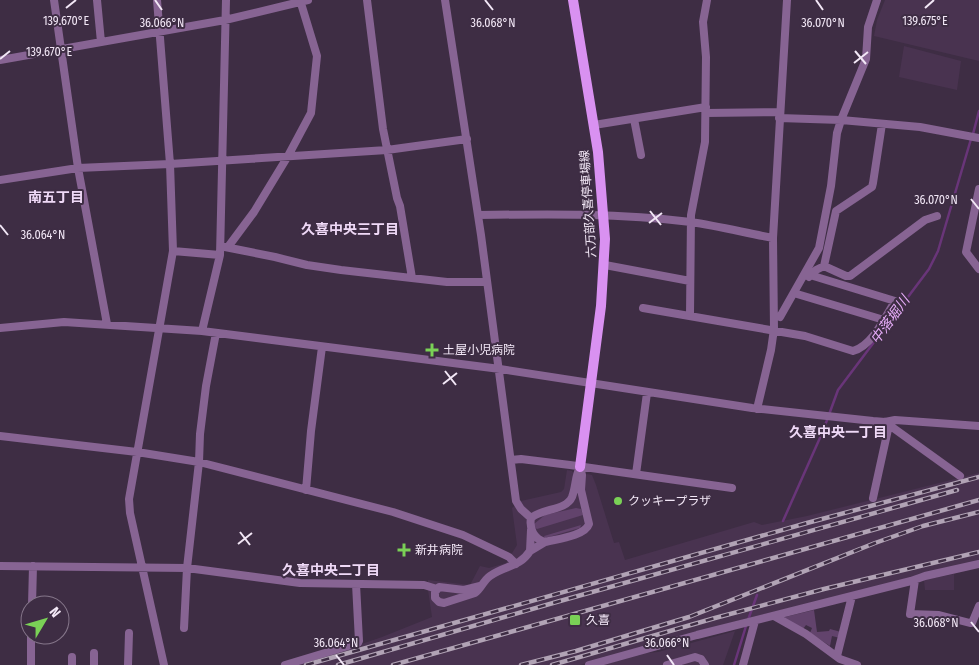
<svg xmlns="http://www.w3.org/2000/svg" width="979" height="665" viewBox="0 0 979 665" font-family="'Fira Sans Condensed','Noto Sans JP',sans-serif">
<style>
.built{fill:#493350}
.green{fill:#62436c}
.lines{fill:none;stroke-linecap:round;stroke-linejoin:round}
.stream{stroke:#693579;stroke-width:2.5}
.minor{stroke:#876493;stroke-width:8}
.major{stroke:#d991f1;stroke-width:10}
.rail-casing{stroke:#b1a3b5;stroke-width:4.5}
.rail{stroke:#3e2d44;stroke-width:2.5;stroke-dasharray:8;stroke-linecap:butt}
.ticks{fill:none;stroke:#f2e7f6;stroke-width:2}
.poi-dot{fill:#7ad156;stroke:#3e2d44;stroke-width:2}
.labels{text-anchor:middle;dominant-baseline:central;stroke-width:4;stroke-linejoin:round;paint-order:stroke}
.street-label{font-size:12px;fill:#f2e7f6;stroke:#3e2d44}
.poi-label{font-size:12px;fill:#f2e7f6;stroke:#3e2d44;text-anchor:start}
.neighbourhood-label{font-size:14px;font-weight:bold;fill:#efd9f7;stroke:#3e2d44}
.water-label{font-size:14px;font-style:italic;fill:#e5abf7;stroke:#3e2d44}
.ticks-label{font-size:12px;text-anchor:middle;fill:#f2e7f6;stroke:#3e2d44;stroke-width:4;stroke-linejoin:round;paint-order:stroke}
</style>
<rect width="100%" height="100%" fill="#3e2d44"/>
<path class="built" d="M 885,0 L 979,0 L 979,61 L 874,36 L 877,20 Z
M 904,46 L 961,61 L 957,90 L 899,77 Z
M 567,470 L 572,471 L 574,474 L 584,476 L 587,474 L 592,475 L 596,485 L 614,543 L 619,542 L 625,560 L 754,522 L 762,525 L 807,516 L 979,473 L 979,562 L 918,574 L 913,578 L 744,619 L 580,665 L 293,665 L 330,655 L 382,637 L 432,617 L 428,590 L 428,580 L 470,585 L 480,566 L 489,568 L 506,563 L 517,545 L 512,508 L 521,501 L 561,492 L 564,489 Z
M 954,574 L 954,590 L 925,590 L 924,580 Z
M 735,631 L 723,665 L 602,665 L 645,653 L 658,652 Z"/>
<path class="green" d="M 576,508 L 581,509 L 583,515 L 537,529 L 534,527 L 534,524 L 545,515 Z
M 581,525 L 580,528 L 545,538 L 544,536 Z
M 814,610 L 817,632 L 829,631 L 830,629 L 841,632 L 840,638 L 832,636 L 830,646 L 810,633 L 812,628 L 806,625 L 803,629 L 785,619 L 785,617 Z"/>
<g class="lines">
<path class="stream" d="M 973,134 L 979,111
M 783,521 L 823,431 L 838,390 L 929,269 L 938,251 L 971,139
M 748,620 L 757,595
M 734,665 L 746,626"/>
<path class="minor" d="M 54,0 L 78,168 L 107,324
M 97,0 L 101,42
M 157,0 L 170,164 L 173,251 L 129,499 L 130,513 L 164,665
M 367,0 L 383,129 L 397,198 L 400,206 L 412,278
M 445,0 L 481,235 L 516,501 L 521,509 L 531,518
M 0,60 L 225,20 L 308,0
M 706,113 L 779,112
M 779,118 L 841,120 L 920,127 L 979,138
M 634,119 L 641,155
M 594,125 L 706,107
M 0,180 L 78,168 L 170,164 L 387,150 L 467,139
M 979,189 L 966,252 L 979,269
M 478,215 C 549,214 620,213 691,222 C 718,226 746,233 773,238
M 225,247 L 275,257 L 307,265 L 341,270 L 447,282 L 487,282
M 228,247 L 254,212 L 288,156 L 311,113 L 317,56 L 300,0
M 173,251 L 220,255
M 605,265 L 690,281
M 824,266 L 846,276 L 850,276 L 925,220 L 937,216
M 809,277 L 816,270 L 824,266 L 836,211 L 872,187 L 873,183 L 882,124
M 797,294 L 884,320
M 643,308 L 805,336 L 853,351 C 873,345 885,317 895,301 L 810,275
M 690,315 L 691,215 L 705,142 L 706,57 L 703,22 L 707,0
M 780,317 L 819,248 L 831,186 L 837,133 L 841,120 L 866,59 L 868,27 L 877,0
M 0,328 L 64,322 L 202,331 L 500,369 L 752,408 L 873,421 L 885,422 L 895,420 L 979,426
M 202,331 L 220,255 L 226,0
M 757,409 L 771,350 L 774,329 L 773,238 L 787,0
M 885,422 L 960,476
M 0,436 L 137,452 L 199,462 L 393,512 L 463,535 L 509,557 L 516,564
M 511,460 L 521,459 L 570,465 L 732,488
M 580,467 L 582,475 L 581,490 L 589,524 C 585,536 557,539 545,542 C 534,539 529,529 531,518 C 542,508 566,511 572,497 C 576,487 575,476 580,467 Z
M 636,474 L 647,393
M 306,490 L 311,431 L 322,347
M 873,498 L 889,425
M 531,530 L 530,551 L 545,542
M 0,566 L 187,568 L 300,583 L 424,585 L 437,589
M 915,580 L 910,614 L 939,615 L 970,623 L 972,623 L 979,606
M 480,586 L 464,590 L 439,587 L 435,592 L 435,598 L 439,602 L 444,603 L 475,593 C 481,589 483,581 490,576 C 505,565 519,568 530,551
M 32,605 L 33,566
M 774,616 L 806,634 L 840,659 L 857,665
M 184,628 L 187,568 L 199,462 L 200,434 L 206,386 L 216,333
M 837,656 L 852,596
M 31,665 L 31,635
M 72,665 L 72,657
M 94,665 L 94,653
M 128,665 L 129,633
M 285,665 L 358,643 L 359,641 L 356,584
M 589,665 L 697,635 L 911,581 L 925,576 L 979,564
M 667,665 L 695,657 L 701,659 L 705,665
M 743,665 L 755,621"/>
<path class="major" d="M 573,0 L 598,152 L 605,239 L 601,306 L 580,467"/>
<g class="rail-casing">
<path id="rail" d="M 306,665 L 807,523 L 979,477
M 338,665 L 560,601 L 957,490
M 393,665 L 979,500
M 521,665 L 576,651 L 689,617 L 875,543 L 923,526 L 979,512
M 552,665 L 715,618 L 824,589 L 979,552"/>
</g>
<use href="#rail" class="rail"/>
</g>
<path class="ticks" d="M 155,0 L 162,10M 485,0 L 493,10M 816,0 L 823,10M 66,8 L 76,0M 925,8 L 934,0M 855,51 L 866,64M 0,59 L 10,51M 854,63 L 868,52M 971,199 L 979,209M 650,211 L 661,225M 649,223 L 662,213M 0,225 L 8,235M 445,371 L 456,385M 443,384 L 457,373M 240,532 L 250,545M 238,544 L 252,533M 971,622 L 979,632M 336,655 L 344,665M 667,655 L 674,665"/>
<g class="poi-dot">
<path d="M429.5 342.5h5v5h5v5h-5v5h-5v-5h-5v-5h5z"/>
<circle cx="618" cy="501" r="5"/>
<path d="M401.5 542.5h5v5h5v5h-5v5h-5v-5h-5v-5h5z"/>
<rect x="569" y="614" width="12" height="12" rx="2.5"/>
</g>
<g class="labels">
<g class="street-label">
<text transform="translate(588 204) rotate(-94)">六万部久喜停車場線</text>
</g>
<g class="poi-label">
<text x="443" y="350">土屋小児病院</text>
<text x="628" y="501">クッキープラザ</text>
<text x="415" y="550">新井病院</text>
<text x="586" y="620">久喜</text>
</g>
<g class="neighbourhood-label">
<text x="56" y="197">南五丁目</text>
<text x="350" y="229">久喜中央三丁目</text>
<text x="838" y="432">久喜中央一丁目</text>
<text x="331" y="570">久喜中央二丁目</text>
</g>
<g class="water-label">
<text transform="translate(890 320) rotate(-54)">中落堀川</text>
</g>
</g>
<g class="ticks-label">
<text x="66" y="25">139.670°E</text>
<text x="925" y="25">139.675°E</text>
<text x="162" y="27">36.066°N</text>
<text x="493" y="27">36.068°N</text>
<text x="823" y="27">36.070°N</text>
<text x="49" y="56">139.670°E</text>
<text x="936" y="204">36.070°N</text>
<text x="43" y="239">36.064°N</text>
<text x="936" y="627">36.068°N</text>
<text x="336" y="647">36.064°N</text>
<text x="667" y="647">36.066°N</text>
</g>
<g transform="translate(45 620) rotate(52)"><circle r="24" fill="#3e2d44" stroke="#86778b"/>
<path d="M0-4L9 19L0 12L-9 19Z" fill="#7ad156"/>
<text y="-8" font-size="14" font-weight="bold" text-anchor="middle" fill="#f2e7f6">N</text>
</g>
</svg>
